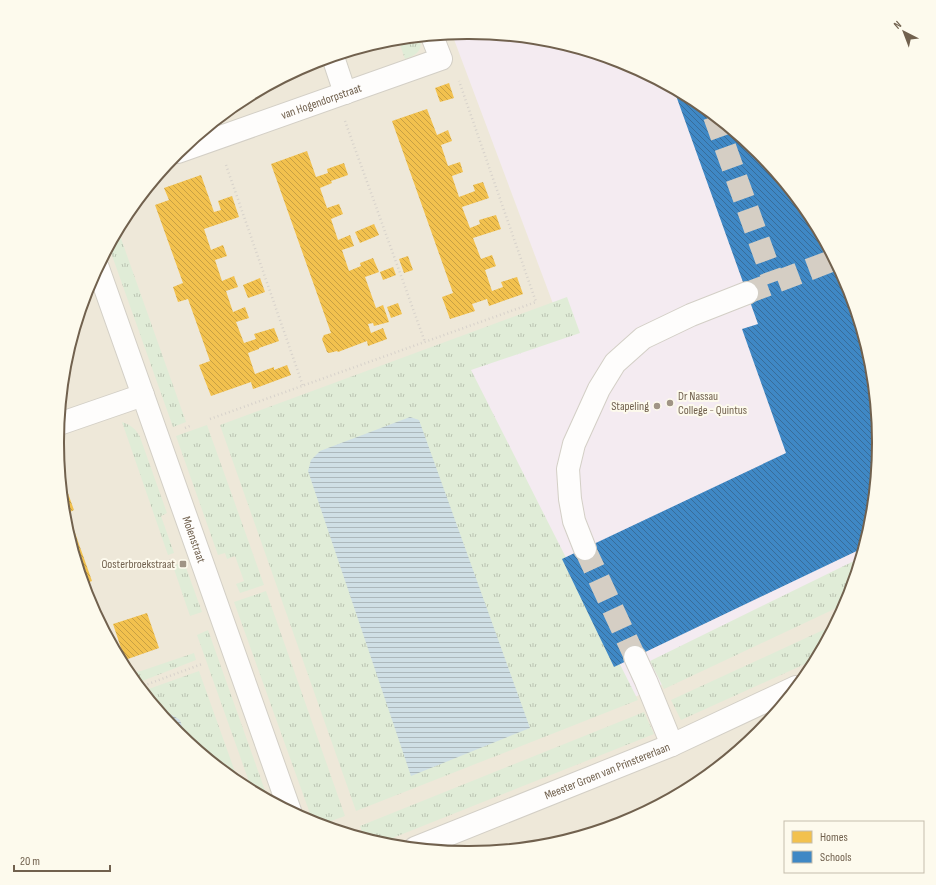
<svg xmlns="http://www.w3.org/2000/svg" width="936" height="885" viewBox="0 0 936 885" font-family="'Sofia Sans Condensed',sans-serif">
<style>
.residential{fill:#eee8d9}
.education{fill:#f4ebf1}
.grass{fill:url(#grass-tufts)}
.water{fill:url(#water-rules)}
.homes{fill:url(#homes-back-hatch)}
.schools{fill:url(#schools-back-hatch)}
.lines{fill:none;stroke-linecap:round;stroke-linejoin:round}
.minor-tunnel{stroke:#d5cec4;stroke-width:22;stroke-dasharray:22 11;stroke-linecap:butt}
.minor-casing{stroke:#d3cfc6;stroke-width:24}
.path{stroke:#d7d2cb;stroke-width:2.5;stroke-dasharray:1 3;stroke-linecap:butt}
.minor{stroke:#fefdfc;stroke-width:22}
.poi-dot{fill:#a09485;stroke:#fdfaed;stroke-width:1.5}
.labels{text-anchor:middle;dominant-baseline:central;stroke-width:4;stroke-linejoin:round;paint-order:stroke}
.street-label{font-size:12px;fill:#71614e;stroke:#fdfaed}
.poi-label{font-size:12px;fill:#71614e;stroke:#fdfaed;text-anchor:end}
.rim{fill:none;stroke:#71614e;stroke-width:2}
</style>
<defs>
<pattern id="grass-tufts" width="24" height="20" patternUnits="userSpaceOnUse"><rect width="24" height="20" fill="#e0ecd7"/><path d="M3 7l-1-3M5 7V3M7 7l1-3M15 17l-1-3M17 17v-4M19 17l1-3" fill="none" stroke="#bac3b1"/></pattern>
<pattern id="water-rules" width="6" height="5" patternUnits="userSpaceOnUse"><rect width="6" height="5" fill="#cfdfe5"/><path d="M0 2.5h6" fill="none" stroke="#acb8bc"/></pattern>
<pattern id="homes-back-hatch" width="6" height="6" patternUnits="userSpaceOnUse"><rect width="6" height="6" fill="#f2c14e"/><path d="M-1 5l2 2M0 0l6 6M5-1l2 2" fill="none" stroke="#c8a043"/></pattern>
<pattern id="schools-back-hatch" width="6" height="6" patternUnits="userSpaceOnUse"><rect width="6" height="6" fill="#3f88c5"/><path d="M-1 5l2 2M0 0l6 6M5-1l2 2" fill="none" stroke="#386d9a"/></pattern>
</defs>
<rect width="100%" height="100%" fill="#f6f3eb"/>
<path class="residential" d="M59 443a408 408 0 1 1 816 0a408 408 0 1 1-816 0Z"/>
<path class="education" d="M 468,32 L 548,40 L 625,63 L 696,101 L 758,152 L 809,215 L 847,286 L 871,363 L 878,443 L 871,523 L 848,598 L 581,722 L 448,350 L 555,309 L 452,34 Z"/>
<path class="grass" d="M 419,37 C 424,50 417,55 405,59 L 398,39 Z
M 118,230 L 186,422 L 173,427 L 109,247 Z
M 567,297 L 580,333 L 471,370 L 638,700 L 356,811 L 220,425 Z
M 122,422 C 131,425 136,429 140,437 L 167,513 L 161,516 L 174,553 L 168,555 Z
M 207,425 L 264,585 L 240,593 L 236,584 L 244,581 L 235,556 L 227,559 L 225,553 L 218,555 L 176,436 Z
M 860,558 L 847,600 L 845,604 L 664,689 L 650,661 Z
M 184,562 L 202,612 L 190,616 L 173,566 Z
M 266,591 L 345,816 L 320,825 L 313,822 L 234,602 Z
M 834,625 L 816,659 L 681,720 L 671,700 Z
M 208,630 L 268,799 L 252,790 L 197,635 Z
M 194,653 L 196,660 L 137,683 L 129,673 L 141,671 Z
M 199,671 L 239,783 L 187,741 L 180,720 L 167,712 L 161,713 L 143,691 Z
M 644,712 L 654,734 L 380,843 L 364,838 L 360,826 Z"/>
<path class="water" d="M 410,417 L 419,420 L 530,728 L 411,776 L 308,471 L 311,460 L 320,451 Z
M 167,712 L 180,720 L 187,741 L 178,733 L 161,713 Z"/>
<path class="homes" d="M 449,83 L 454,98 L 440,102 L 435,88 Z
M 427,109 L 437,135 L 448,130 L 452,141 L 441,145 L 448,166 L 460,162 L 463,172 L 452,176 L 459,197 L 475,191 L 473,185 L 483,182 L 489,198 L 462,207 L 470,228 L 480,224 L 479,220 L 496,215 L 501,229 L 473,238 L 481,259 L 492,255 L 496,266 L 485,270 L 492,291 L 503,287 L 501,282 L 517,277 L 523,294 L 489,306 L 487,299 L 472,304 L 475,311 L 450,319 L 442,297 L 453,293 L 392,121 Z
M 307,151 L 316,177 L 328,173 L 327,169 L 344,163 L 348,175 L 331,181 L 332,183 L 320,188 L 327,208 L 339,204 L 343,214 L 331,219 L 338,240 L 350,235 L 354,246 L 342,250 L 349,271 L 361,266 L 360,263 L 373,258 L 379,272 L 365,277 L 376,308 L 383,305 L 389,322 L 374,326 L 373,323 L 368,324 L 371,333 L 383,328 L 387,339 L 368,346 L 367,341 L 338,352 L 337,351 L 329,353 L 327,352 L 322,339 L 324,335 L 331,333 L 271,164 Z
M 201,175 L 214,212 L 221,210 L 218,201 L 232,196 L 239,217 L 204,229 L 211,250 L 223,245 L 227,256 L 215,260 L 222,281 L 234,276 L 238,287 L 226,291 L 233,312 L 245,307 L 249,318 L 236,322 L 244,343 L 256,339 L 254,334 L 274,328 L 279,341 L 259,348 L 259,349 L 248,353 L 255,374 L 274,367 L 274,370 L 287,365 L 291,375 L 253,389 L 251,382 L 211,396 L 199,365 L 210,361 L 188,299 L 178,302 L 173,287 L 183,283 L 155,205 L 169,200 L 164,188 Z
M 374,224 L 379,235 L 360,243 L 355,232 Z
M 408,256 L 413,270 L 404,273 L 399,259 Z
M 393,267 L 396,275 L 383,280 L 380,272 Z
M 260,278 L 265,292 L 248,298 L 243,285 Z
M 398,303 L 402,314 L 391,318 L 387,307 Z
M 61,474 L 74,510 L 68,513 L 92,581 L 84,584 L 65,522 Z
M 147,613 L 159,648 L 125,660 L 113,624 Z"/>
<path class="schools" d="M 674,90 L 696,101 L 758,152 L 809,215 L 847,286 L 871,363 L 878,443 L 871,523 L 863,548 L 614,667 L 562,559 L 786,453 L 742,329 L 758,324 Z"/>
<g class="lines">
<path class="minor-tunnel" d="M 714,116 L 774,282
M 747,293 L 834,260
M 585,549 L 635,657"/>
<g class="minor-casing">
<g id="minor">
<path d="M 333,57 L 345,93"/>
<path id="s1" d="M 178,152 L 441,59 L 432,36"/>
<path id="s2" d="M 98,268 L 290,811"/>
<path d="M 59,424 L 143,395"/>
<path d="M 585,549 L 574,521 L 570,499 L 568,469 L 574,444 L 599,389 L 615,363 L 643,338 L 691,315 L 747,293"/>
<path d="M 635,657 L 646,681 L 672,745"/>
<path id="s3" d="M 415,848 L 672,745 L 796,687"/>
</g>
</g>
<path class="path" d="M 393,39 L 395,45
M 345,121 L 425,342
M 226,165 L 303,386
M 210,419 L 536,302 L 459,81
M 185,428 L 192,425
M 166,562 L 172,560
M 140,687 L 202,664"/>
<use href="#minor" class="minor"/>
</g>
<g class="poi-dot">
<circle cx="670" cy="403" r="4"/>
<circle cx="657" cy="406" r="4"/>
<rect x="179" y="560" width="8" height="8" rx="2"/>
</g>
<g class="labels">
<g class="street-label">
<text stroke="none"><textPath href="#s1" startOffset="152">van Hogendorpstraat</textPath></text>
<text stroke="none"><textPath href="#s2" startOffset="288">Molenstraat</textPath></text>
<text stroke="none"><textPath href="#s3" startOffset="207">Meester Groen van Prinstererlaan</textPath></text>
</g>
<g class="poi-label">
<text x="678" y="396" text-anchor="start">Dr Nassau<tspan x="678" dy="14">College - Quintus</tspan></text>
<text x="649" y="406">Stapeling</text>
<text x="175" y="564">Oosterbroekstraat</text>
</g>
</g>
<path d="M0 0H936V885H0ZM467 39H469A403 403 0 0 1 872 442V443A403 403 0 0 1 469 846H467A403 403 0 0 1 64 443V442A403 403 0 0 1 467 39Z" fill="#fdfaed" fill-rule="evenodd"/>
<path class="rim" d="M467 39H469A403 403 0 0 1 872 442V443A403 403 0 0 1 469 846H467A403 403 0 0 1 64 443V442A403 403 0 0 1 467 39Z"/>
<rect x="784" y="821" width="140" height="52" fill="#fdfaed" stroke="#c5bdad"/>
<rect x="792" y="831" width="20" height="12" fill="#f2c14e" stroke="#c5bdad"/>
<text x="820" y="841" font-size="12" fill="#71614e">Homes</text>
<rect x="792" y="851" width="20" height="12" fill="#3f88c5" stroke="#c5bdad"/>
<text x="820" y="861" font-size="12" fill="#71614e">Schools</text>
<g transform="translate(904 32) rotate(318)" stroke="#fdfaed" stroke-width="3" paint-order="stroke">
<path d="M0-3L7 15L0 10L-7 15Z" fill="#71614e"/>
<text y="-6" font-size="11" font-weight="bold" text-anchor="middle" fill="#71614e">N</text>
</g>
<path d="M14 865v6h96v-6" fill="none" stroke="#71614e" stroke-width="2"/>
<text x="20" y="865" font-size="12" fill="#71614e" stroke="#fdfaed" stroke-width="3" paint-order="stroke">20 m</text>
</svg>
